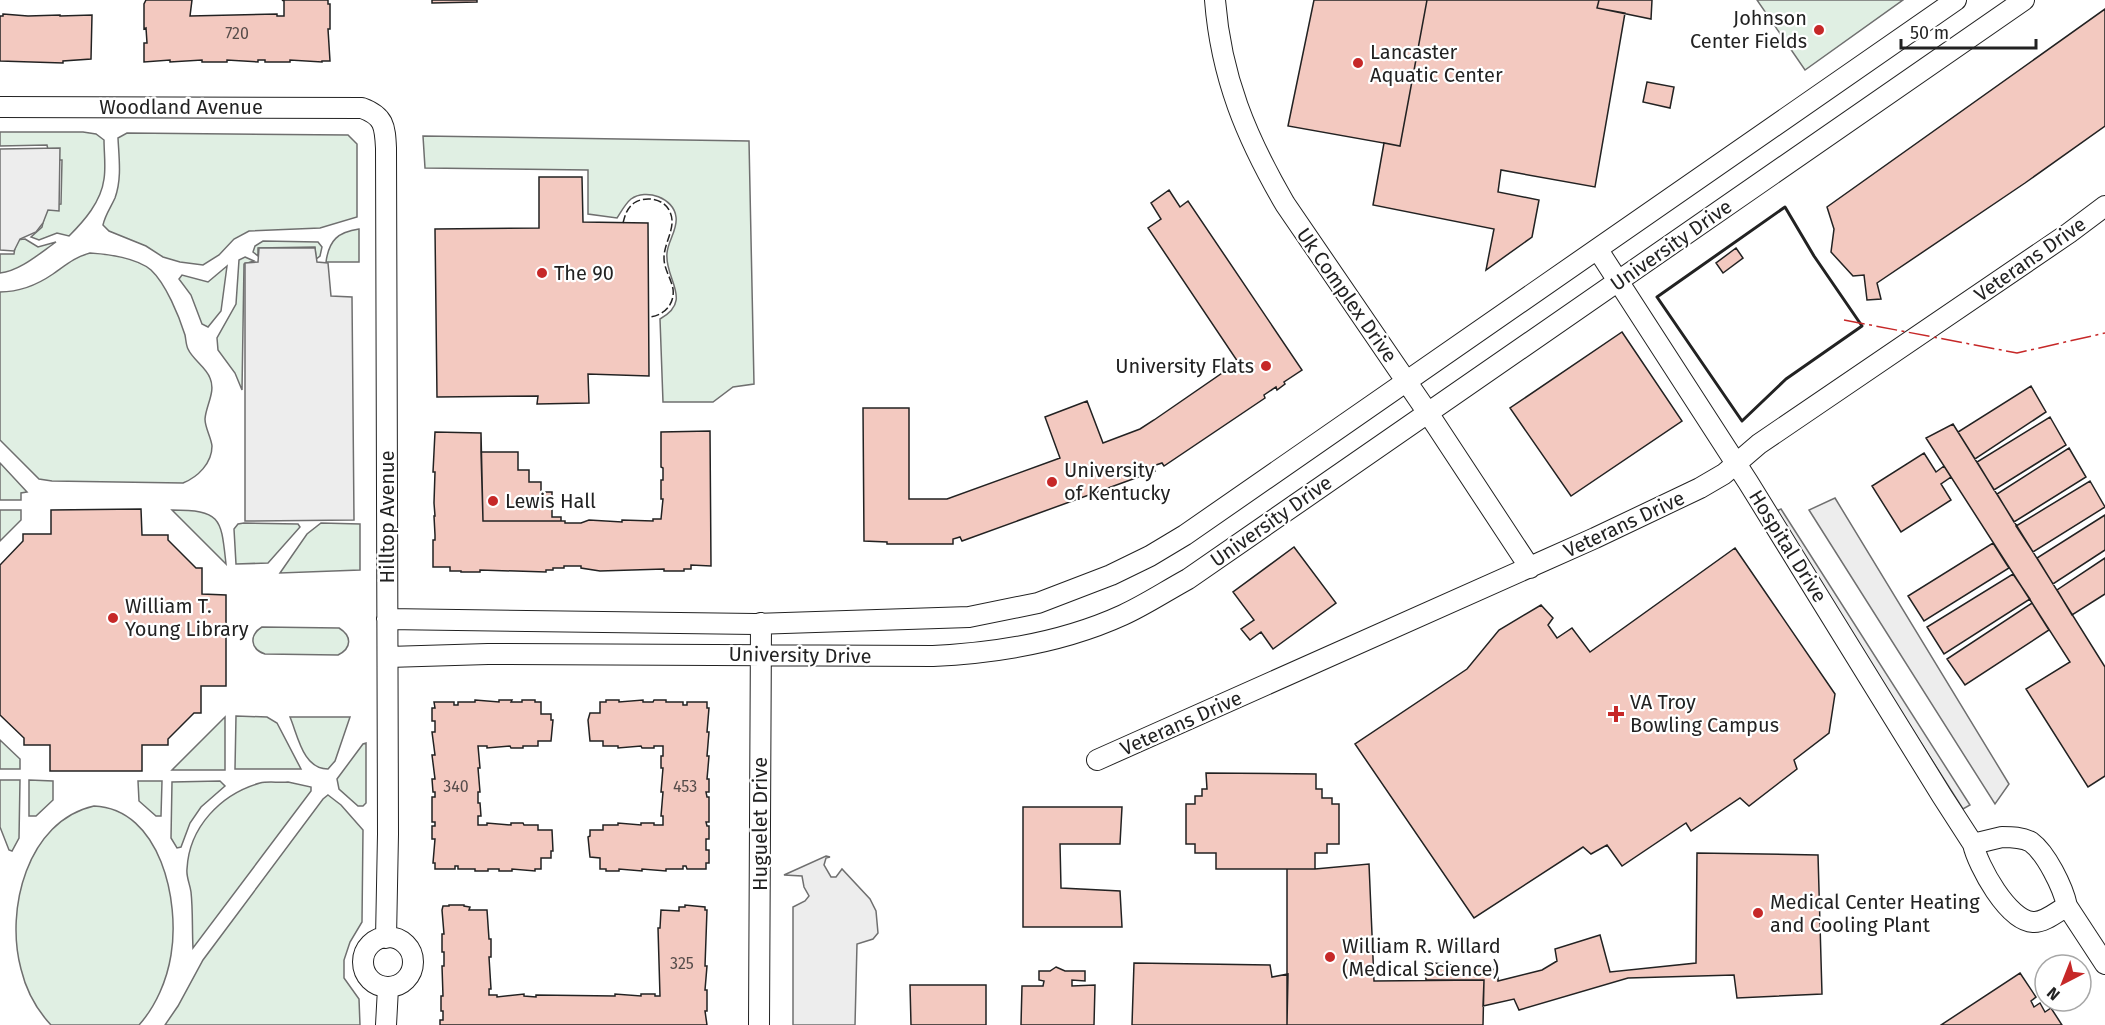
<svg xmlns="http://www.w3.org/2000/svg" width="2105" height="1025" viewBox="0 0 2105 1025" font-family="'Fira Sans',sans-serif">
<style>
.green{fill:#e0efe3;stroke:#6f6f6f;stroke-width:1.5}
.parking{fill:#ededed;stroke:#6f6f6f;stroke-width:1.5}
.building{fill:#f3c9c0;stroke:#222;stroke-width:1.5}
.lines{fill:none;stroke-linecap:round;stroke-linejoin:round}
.minor-casing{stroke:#222;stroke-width:22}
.minor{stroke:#fff;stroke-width:20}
.fence{stroke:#222;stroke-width:1.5;stroke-dasharray:8 3;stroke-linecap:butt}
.wall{stroke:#222;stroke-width:3}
.power{stroke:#c62828;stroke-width:1.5;stroke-dasharray:21 4.5 3 4.5;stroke-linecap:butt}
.poi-dot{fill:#c62828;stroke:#fff;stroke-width:2}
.labels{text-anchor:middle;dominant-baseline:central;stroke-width:4.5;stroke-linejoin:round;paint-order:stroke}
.number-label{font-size:16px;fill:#564c4a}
.poi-label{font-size:20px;fill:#222;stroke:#fff;text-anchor:start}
.street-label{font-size:20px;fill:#222;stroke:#fff}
</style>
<rect width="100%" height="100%" fill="#fff"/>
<path class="green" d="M 1757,0 L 1903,0 L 1805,70 Z
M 0,132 L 83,132 L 96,134 L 104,140 C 104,153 106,167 104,179 C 101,202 84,221 69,236 L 57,233 L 39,240 L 31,237 L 42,227 L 47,205 L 61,204 L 62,160 L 50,160 L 47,145 L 0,146 Z
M 127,133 L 348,135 L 357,144 L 357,217 L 320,228 L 249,231 L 234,239 L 219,255 L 203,265 L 180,262 L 163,257 L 146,246 L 109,231 L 103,225 C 105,215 111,207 115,198 C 122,179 119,158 118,138 Z
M 423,136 L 749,141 L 754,384 L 733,387 L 713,402 L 663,402 L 660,319 C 694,300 664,279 667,253 C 668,241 678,229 676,217 C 674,198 646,188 631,199 C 625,204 621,212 617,218 L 588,214 L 588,170 L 425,168 Z
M 359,229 L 359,262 L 326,262 C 329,240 338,232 359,229 Z
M 25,239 L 38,247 L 56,242 C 40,253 20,271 0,273 L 0,254 L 14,254 L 16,240 Z
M 263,241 L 318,242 L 322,247 L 320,256 L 316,259 L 315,247 L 258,248 L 258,256 L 253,252 L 255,246 Z
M 90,253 C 108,254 137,258 151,270 C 166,284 179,316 185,335 C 186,340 186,345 188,349 C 193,360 206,367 210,378 C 216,392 206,405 205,419 C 205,428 211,437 212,446 C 212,463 198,477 183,483 L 52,481 L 39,479 L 0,440 L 0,292 C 20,292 37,285 53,274 C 66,265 75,257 90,253 Z
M 245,257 L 254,261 L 244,264 L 242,390 L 235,373 L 218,350 L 217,338 L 236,304 L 239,260 Z
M 227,266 L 221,311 L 208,327 L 202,324 L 191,295 L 179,279 L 182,275 L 208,282 Z
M 0,463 L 27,492 L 21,493 L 21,500 L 0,500 Z
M 0,510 L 21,510 L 21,520 L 0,541 Z
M 172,510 C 222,510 221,519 226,564 Z
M 244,523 L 298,524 L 300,527 L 268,563 L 236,564 L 234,529 L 238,524 Z
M 321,523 L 360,524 L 360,570 L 280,573 L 307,534 Z
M 262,627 L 339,628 C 352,636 352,648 338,655 L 265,654 C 250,649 249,635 262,627 Z
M 236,716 L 267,717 L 277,723 L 301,769 L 235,769 Z
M 225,717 L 225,770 L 172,770 Z
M 290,717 L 350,717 L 335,761 L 328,769 C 303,769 298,736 290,717 Z
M 0,740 L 20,759 L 20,769 L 0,769 Z
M 366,743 L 366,803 L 363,806 L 358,806 L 339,789 L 337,779 L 363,744 Z
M 0,780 L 20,780 L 19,838 L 12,851 L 9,850 L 0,827 Z
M 29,780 L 53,781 L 53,800 L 36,816 L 29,816 Z
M 138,781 L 162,781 L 161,816 L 156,816 L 139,801 Z
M 220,781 L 225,786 L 201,807 L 190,823 L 181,847 L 177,848 L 171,838 L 172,782 Z
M 288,782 L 311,787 L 311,791 L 193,948 C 192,929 193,910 191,892 C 190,884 186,877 187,869 C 189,827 221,794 260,783 C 268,781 279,783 288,782 Z
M 328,795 L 341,805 L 363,830 L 362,922 L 350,942 L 344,960 L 344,978 L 359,999 L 360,1025 L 165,1025 L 178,1006 L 203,960 L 323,799 Z
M 94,806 C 161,809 180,902 171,955 C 167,980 156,1006 139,1025 L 51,1025 C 36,1009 26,990 21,969 C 5,910 27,821 94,806 Z"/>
<path class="parking" d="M 60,148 L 59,211 L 48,210 L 43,223 L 36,232 L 20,239 L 14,251 L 0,250 L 0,149 Z
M 259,248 L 315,248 L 317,262 L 328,263 L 331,296 L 352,297 L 354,520 L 245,521 L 245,263 L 258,262 Z
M 1835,498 L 2009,784 L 1995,804 L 1809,510 Z
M 1781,509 L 1970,805 L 1963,809 L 1774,512 Z
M 826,856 L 830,857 L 826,858 L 824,865 L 831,877 L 836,877 L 842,869 L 870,899 L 876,911 L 878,933 L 873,939 L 857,944 L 855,1025 L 793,1025 L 793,907 L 805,901 L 809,896 L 804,887 L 802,876 L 784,875 Z"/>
<path class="building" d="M 146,0 L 192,0 L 190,16 L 277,14 L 277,16 L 284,16 L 284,1 L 282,0 L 328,0 L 328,4 L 330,4 L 330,29 L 328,29 L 330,61 L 322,61 L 322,62 L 290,60 L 290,62 L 265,62 L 265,60 L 258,60 L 258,62 L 227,60 L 227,62 L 202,62 L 202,60 L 170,62 L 170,60 L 144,62 L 144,43 L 147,43 L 146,28 L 144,29 L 144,4 Z
M 432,0 L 477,0 L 477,2 L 432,3 Z
M 1314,0 L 1427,0 L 1400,146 L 1288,126 Z
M 1427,0 L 1599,0 L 1597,8 L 1625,13 L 1595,187 L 1501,170 L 1498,192 L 1539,200 L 1532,237 L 1486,270 L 1494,229 L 1373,205 L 1384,143 L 1400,146 Z
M 1599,0 L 1652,0 L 1651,19 L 1597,8 Z
M 2105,9 L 2105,126 L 2025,183 L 1877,283 L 1881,299 L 1867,300 L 1864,275 L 1853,276 L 1831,252 L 1834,229 L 1827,207 Z
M 3,14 L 28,16 L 60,15 L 60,16 L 92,15 L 91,59 L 63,61 L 63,63 L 0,61 L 0,16 L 3,16 Z
M 1647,82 L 1674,87 L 1670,108 L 1643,102 Z
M 539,177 L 582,177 L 583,222 L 648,223 L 649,376 L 588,374 L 589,403 L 537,404 L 538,396 L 437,397 L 435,229 L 539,228 Z
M 1169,190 L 1180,207 L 1188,201 L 1302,370 L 1284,382 L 1285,384 L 1277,390 L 1276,387 L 1264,395 L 1265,398 L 1164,466 L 1162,463 L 1153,466 L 1155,471 L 962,541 L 960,537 L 953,539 L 953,544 L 887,544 L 887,542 L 864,541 L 863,408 L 909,408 L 909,499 L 947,499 L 1060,458 L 1045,417 L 1087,401 L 1103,443 L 1140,429 L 1154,420 L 1238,362 L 1148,228 L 1161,219 L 1151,203 Z
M 1736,248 L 1743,258 L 1723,273 L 1716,263 Z
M 1622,332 L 1682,421 L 1571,496 L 1510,408 Z
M 2031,386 L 2046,412 L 1975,459 L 1958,432 Z
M 2050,417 L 2066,445 L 1994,490 L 1977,462 Z
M 1953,424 L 2105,667 L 2105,776 L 2088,787 L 2026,689 L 2070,662 L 1926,438 Z
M 710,431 L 711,566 L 691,565 L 691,569 L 684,569 L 684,571 L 664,571 L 664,569 L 600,571 L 581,568 L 581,566 L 564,566 L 564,568 L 553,568 L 553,570 L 546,570 L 546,572 L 480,570 L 480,572 L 461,572 L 461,571 L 450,571 L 450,567 L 433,567 L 433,540 L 435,540 L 435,535 L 434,516 L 435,516 L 434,503 L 435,472 L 433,472 L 435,432 L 481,433 L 481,452 L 518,452 L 518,470 L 529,470 L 529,482 L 541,482 L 541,492 L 552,492 L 552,517 L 561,517 L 561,521 L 565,521 L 565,523 L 581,523 L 589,520 L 622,522 L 622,520 L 653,521 L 653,519 L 661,519 L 663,499 L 661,499 L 661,480 L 663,480 L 663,468 L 661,467 L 661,432 Z
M 710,431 L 711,566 L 691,565 L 691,569 L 684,569 L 684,571 L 664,571 L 664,569 L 600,571 L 581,568 L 581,566 L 564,566 L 564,568 L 553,568 L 553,570 L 546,570 L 546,572 L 480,570 L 480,572 L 461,572 L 461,571 L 450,571 L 450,567 L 433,567 L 433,540 L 435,540 L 435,535 L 434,516 L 435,516 L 434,503 L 435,472 L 433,472 L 435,432 L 481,433 L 483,521 L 565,521 L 565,523 L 581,523 L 589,520 L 622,522 L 622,520 L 653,521 L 653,519 L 661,519 L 663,499 L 661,499 L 661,480 L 663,480 L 663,468 L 661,467 L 661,432 Z
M 2069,448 L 2086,477 L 2014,522 L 1997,494 Z
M 481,452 L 518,452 L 518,470 L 529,470 L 529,482 L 541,482 L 541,492 L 552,492 L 552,517 L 561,517 L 561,521 L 483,521 Z
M 1924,453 L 1936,472 L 1944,466 L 1951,477 L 1941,484 L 1951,500 L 1901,532 L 1872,486 Z
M 2090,481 L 2105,507 L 2033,552 L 2016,526 Z
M 141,509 L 142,535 L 168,535 L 168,540 L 196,568 L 202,568 L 202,594 L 226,595 L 226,686 L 201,686 L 201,713 L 194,713 L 168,739 L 168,745 L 142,745 L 142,771 L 50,771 L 50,745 L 24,745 L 24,738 L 0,715 L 0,565 L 23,541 L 23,534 L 51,534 L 51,510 Z
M 2105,515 L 2105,550 L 2053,584 L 2037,558 Z
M 1993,543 L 2009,568 L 1924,621 L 1908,596 Z
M 1294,547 L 1336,603 L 1273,649 L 1261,632 L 1250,640 L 1241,629 L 1254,620 L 1233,592 Z
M 1735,548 L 1835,694 L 1829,733 L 1794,760 L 1797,769 L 1749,806 L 1740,798 L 1691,831 L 1686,823 L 1622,866 L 1607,845 L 1591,854 L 1583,847 L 1474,918 L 1355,744 L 1467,669 L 1499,630 L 1541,605 L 1553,618 L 1548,625 L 1557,638 L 1572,628 L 1590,652 Z
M 2105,558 L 2105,594 L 2072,615 L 2057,590 Z
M 2013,574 L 2030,599 L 1944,654 L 1927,627 Z
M 2032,603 L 2049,630 L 1965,685 L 1947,659 Z
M 475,700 L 499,702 L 499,700 L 512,700 L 511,702 L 522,702 L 522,700 L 535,700 L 535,702 L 541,702 L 541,714 L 551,714 L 551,720 L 553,720 L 551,741 L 538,741 L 538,746 L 523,746 L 523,748 L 511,748 L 510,746 L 487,748 L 487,746 L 478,746 L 480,768 L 478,768 L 480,792 L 478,792 L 478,803 L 480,803 L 481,816 L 478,816 L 478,825 L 487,825 L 487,823 L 511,825 L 511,823 L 523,823 L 524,825 L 538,825 L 538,830 L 552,830 L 553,851 L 551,851 L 551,858 L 541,858 L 541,869 L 535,869 L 535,871 L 512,869 L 512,871 L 499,871 L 499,869 L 488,869 L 488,871 L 475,871 L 475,869 L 458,869 L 458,866 L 455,866 L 455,869 L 435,869 L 435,863 L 433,863 L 435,839 L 432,839 L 432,826 L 435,826 L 435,822 L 432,822 L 432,797 L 435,797 L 435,792 L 433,792 L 432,779 L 435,779 L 432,755 L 435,755 L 432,732 L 435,732 L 435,721 L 432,721 L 432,708 L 435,708 L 434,702 L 454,702 L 454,705 L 458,705 L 458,702 L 475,702 Z
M 606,700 L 619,700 L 619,702 L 643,700 L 643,702 L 653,702 L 654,700 L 666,700 L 666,702 L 683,702 L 683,705 L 687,705 L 687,702 L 707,702 L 707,708 L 709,708 L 707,732 L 709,732 L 707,756 L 709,756 L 707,779 L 709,779 L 709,792 L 706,792 L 707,797 L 709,797 L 709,822 L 706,822 L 707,826 L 709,826 L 709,839 L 706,839 L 706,850 L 709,850 L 709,863 L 706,863 L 706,869 L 687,869 L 686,866 L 683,866 L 683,869 L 666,869 L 666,871 L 642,869 L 642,871 L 619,869 L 619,871 L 606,871 L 606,869 L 600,869 L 600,858 L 590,857 L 588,837 L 590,836 L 590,830 L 603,830 L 603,825 L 618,825 L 618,823 L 641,825 L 641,823 L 654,823 L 654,825 L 663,825 L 663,816 L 661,816 L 663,792 L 661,792 L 663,768 L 661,768 L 661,756 L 663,756 L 663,746 L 654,746 L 654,748 L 642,748 L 641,746 L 618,748 L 618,746 L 603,746 L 603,741 L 590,741 L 588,720 L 590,713 L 600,713 L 600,702 L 606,702 Z
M 1206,773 L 1316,774 L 1316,789 L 1322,789 L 1322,798 L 1332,798 L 1332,804 L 1339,804 L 1339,844 L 1327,844 L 1327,853 L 1315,853 L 1315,869 L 1216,869 L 1216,853 L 1195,853 L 1195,844 L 1186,844 L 1186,804 L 1195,804 L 1195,796 L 1202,796 L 1202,789 L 1207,789 Z
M 1023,807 L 1122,807 L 1120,844 L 1060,844 L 1061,888 L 1120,891 L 1122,927 L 1023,927 Z
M 1697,853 L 1818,855 L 1822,994 L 1737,998 L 1734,975 L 1628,978 L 1519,1010 L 1514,999 L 1483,1006 L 1484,980 L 1426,980 L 1425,962 L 1498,970 L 1498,981 L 1542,970 L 1557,961 L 1555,949 L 1600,935 L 1610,972 L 1696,963 Z
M 1369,864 L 1374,981 L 1484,980 L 1483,1025 L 1287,1025 L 1287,869 L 1315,869 Z
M 449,905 L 464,905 L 464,906 L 470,907 L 469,910 L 487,910 L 489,939 L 491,939 L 491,957 L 489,957 L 491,989 L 489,989 L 489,995 L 497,995 L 497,997 L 524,994 L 524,996 L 536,997 L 536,995 L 615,996 L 615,994 L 641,996 L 641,994 L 655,994 L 655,996 L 660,996 L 658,928 L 660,928 L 661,910 L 679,911 L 679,907 L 685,907 L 685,905 L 705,907 L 705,910 L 707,910 L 705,966 L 707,966 L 705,990 L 707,990 L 707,1011 L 705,1011 L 707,1025 L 440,1025 L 440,1020 L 443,1020 L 443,1011 L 441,1011 L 441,996 L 443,996 L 442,966 L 444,966 L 444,952 L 442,952 L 442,934 L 444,934 L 442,910 L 443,906 L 449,906 Z
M 1134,963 L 1270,965 L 1272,977 L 1288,974 L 1287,1025 L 1132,1025 Z
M 1056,967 L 1065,971 L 1085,971 L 1085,981 L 1072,980 L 1072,986 L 1095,985 L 1094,1025 L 1021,1025 L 1022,986 L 1043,986 L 1044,981 L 1039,980 L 1039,971 L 1050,971 Z
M 2020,973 L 2036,997 L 2031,1001 L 2034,1007 L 2040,1003 L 2045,1012 L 2051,1008 L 2062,1025 L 1941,1025 Z
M 910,985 L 986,985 L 986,1025 L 911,1025 Z"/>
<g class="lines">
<g class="minor-casing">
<path id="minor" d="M 1215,0 C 1221,77 1246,137 1285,204 L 1428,413 L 1530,568
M 0,107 L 362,108 C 384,116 385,126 386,148 L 388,834 L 386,938
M 1598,250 L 1748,482 L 1942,796 L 1973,844
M 387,619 L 755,624 L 969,617 L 1038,603 L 1111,575 L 1150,556 L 1185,535 L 1956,0
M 388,657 L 488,654 L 933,656 C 997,653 1064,642 1123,615 C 1145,605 1166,591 1188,579 L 2024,0
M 1097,760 L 1595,538 L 1700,488 L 1724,474 L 1759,444 L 2069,233 L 2105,206
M 2002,837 C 2012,837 2022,837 2031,842 C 2046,853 2063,887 2067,906 C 2058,911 2044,923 2033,922 C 2008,921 1978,866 1973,844 Z
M 2067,906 L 2105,964
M363 962a25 25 0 1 1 50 0a25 25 0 1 1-50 0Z
M 386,1025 L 388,988
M 759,1025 L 761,623"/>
</g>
<use href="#minor" class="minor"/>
<path class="fence" d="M 623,223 C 625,215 627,208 634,203 C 646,195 665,199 670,212 C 677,227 664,242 664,258 C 664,269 671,278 673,289 C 675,304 664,316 649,317"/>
<path class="wall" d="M 1785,207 L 1814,256 L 1862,326 L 1786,379 L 1742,421 L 1657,297 Z"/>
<path class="power" d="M 1844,320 L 2017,353 L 2105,333"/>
</g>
<g class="poi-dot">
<circle cx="1819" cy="30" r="6"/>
<circle cx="1358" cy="63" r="6"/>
<circle cx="542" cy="273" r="6"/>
<circle cx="1266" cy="366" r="6"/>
<circle cx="1052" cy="482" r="6"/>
<circle cx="493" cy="501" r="6"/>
<circle cx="113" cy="618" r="6"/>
<path d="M1613 705h6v6h6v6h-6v6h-6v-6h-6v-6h6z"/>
<circle cx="1758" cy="913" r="6"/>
<circle cx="1330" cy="957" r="6"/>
</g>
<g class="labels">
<g class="number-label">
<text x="237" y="33">720</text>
<text x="456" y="786">340</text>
<text x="685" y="786">453</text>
<text x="682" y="963">325</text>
</g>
<g class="poi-label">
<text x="1807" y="18" text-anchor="end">Johnson<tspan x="1807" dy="23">Center Fields</tspan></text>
<text x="1370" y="52">Lancaster<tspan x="1370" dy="23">Aquatic Center</tspan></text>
<text x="554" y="273">The 90</text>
<text x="1254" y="366" text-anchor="end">University Flats</text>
<text x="1064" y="470">University<tspan x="1064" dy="23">of Kentucky</tspan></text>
<text x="505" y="501">Lewis Hall</text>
<text x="125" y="606">William T.<tspan x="125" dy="23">Young Library</tspan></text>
<text x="1630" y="702">VA Troy<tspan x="1630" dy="23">Bowling Campus</tspan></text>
<text x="1770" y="902">Medical Center Heating<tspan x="1770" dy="23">and Cooling Plant</tspan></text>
<text x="1342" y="946">William R. Willard<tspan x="1342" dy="23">(Medical Science)</tspan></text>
</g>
<g class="street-label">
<text x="181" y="107">Woodland Avenue</text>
<text transform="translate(1671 245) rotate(-35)">University Drive</text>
<text transform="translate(2030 259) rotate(-35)">Veterans Drive</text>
<text transform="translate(1347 295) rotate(55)">Uk Complex Drive</text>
<text transform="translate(387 517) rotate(-90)">Hilltop Avenue</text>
<text transform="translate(1271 521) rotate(-35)">University Drive</text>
<text transform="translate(1624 524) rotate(-25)">Veterans Drive</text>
<text transform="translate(1788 546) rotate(58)">Hospital Drive</text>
<text transform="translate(800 655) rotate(1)">University Drive</text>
<text transform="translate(1181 723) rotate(-24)">Veterans Drive</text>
<text transform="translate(760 824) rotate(-90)">Huguelet Drive</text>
</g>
</g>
<g transform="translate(2063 983) rotate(222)"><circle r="28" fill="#ffffff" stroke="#a7a7a7" stroke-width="1.5"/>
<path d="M0-4.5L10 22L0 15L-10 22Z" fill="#c62828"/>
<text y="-9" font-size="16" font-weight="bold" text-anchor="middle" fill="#222222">N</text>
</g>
<path d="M1901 39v9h135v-9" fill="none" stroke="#222222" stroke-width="3"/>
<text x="1910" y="39" font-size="18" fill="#222222" stroke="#ffffff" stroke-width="4.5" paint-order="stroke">50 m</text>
</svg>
